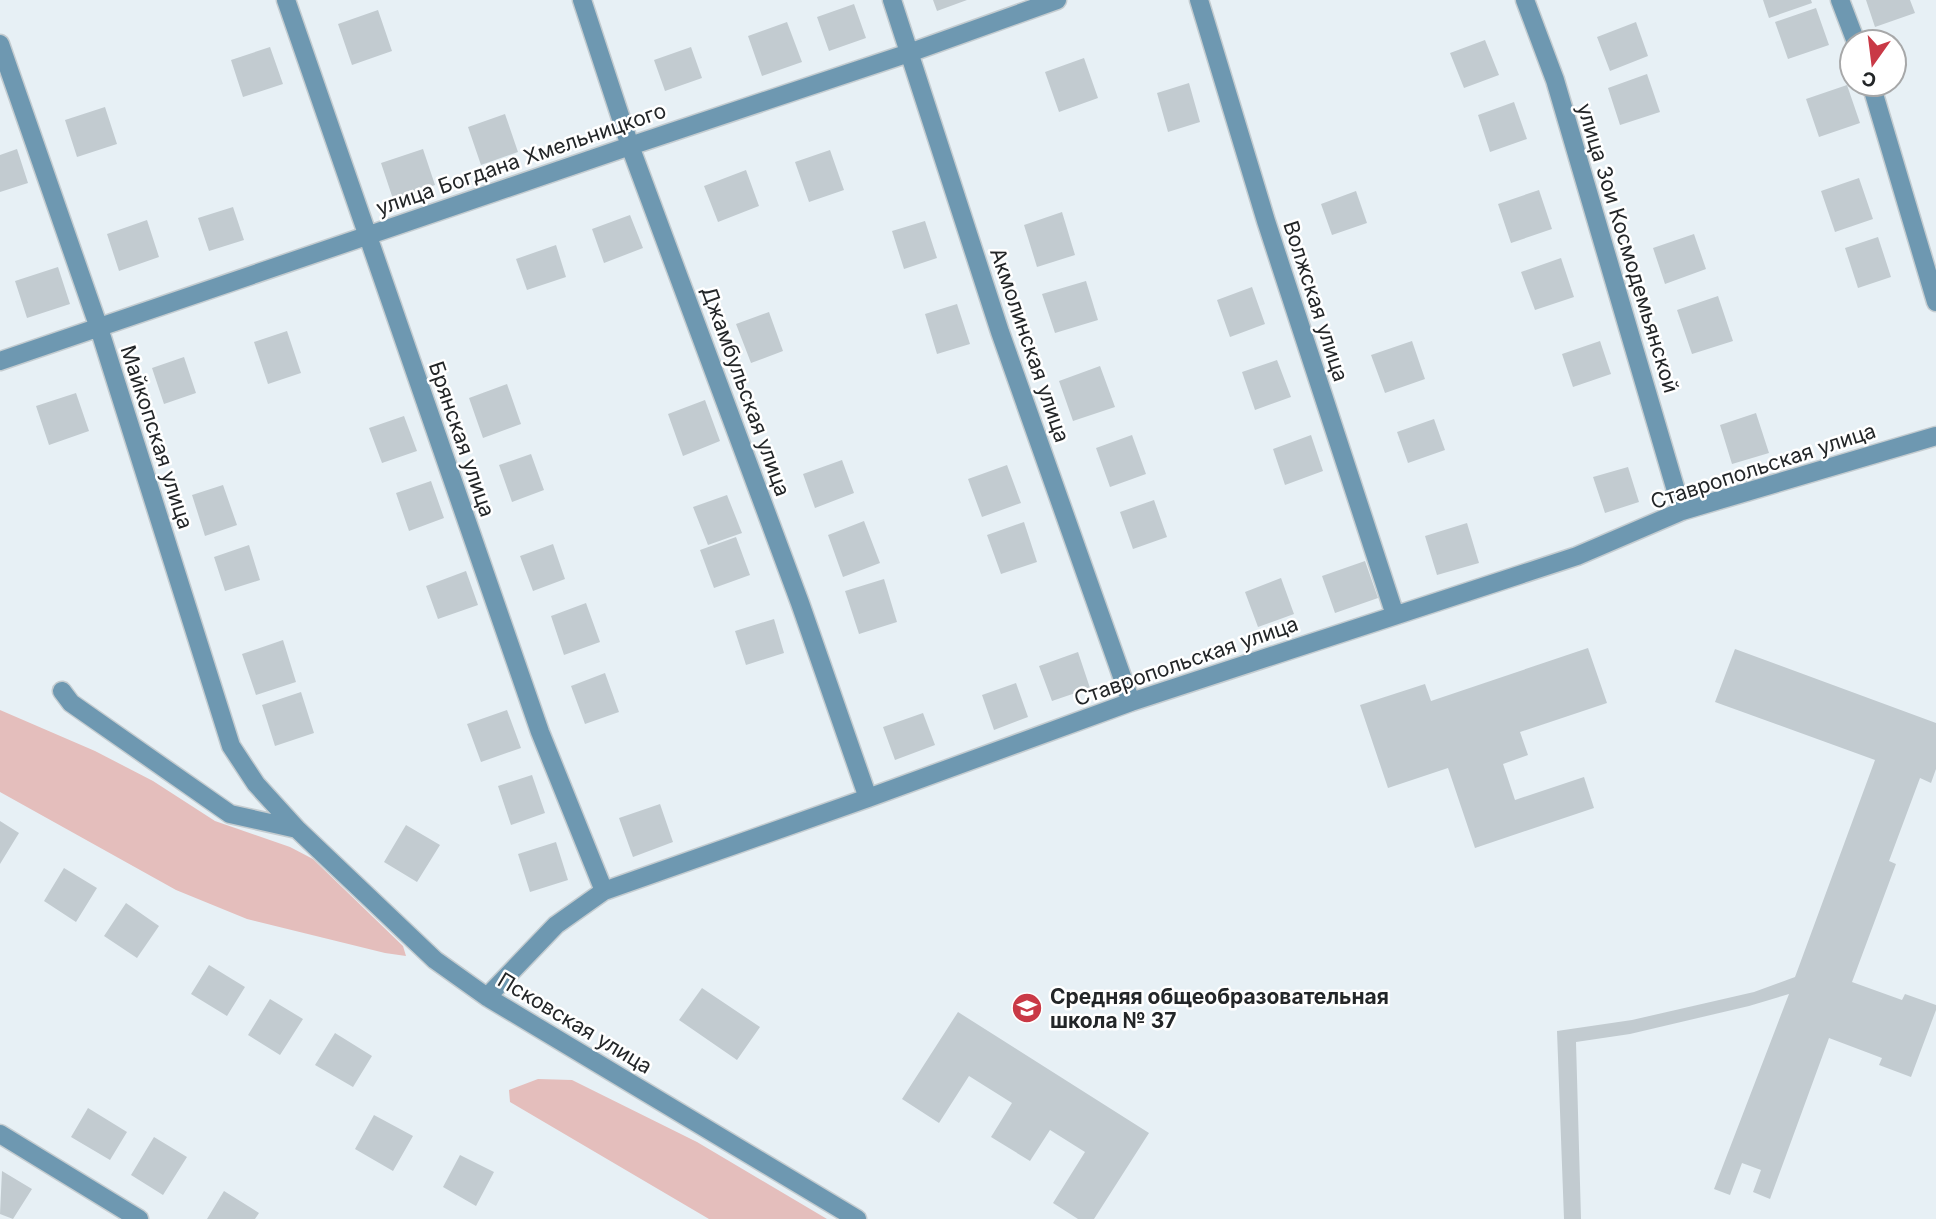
<svg xmlns="http://www.w3.org/2000/svg" width="1936" height="1219" viewBox="0 0 1936 1219" font-family="Inter,sans-serif">
<style>
.green{fill:#e4bebc}
.building{fill:#c2cbd0}
.lines{fill:none;stroke-linecap:round;stroke-linejoin:round}
.minor-casing{stroke:#c4ccd0;stroke-width:21}
.minor{stroke:#6e98b1;stroke-width:18}
.labels{text-anchor:middle;dominant-baseline:central;stroke-width:5;stroke-linejoin:round;paint-order:stroke}
.street-label{font-size:21px;fill:#232628;stroke:#fff}
.poi-label{font-size:21px;font-weight:bold;fill:#232628;stroke:#fff;text-anchor:start}
</style>
<rect width="100%" height="100%" fill="#e7f0f5"/>
<path class="green" d="M 0,710 L 95,751 L 153,781 L 215,821 L 290,847 L 313,859 L 403,946 L 406,956 L 385,953 L 247,919 L 176,890 L 0,792 Z
M 538,1079 L 572,1080 L 697,1142 L 827,1219 L 709,1219 L 510,1102 L 509,1090 Z"/>
<path class="building" d="M 933,0 L 967,0 L 937,11 Z
M 1763,0 L 1811,0 L 1812,3 L 1769,18 Z
M 1866,0 L 1910,0 L 1915,13 L 1875,27 Z
M 854,4 L 866,38 L 829,51 L 817,17 Z
M 1816,8 L 1829,45 L 1788,59 L 1775,22 Z
M 378,10 L 392,51 L 352,65 L 338,24 Z
M 787,22 L 802,62 L 762,76 L 748,36 Z
M 1636,22 L 1648,56 L 1610,71 L 1597,37 Z
M 1485,40 L 1499,75 L 1464,88 L 1450,53 Z
M 270,47 L 283,84 L 243,97 L 231,60 Z
M 691,47 L 702,78 L 665,91 L 654,60 Z
M 1084,58 L 1098,98 L 1059,112 L 1045,72 Z
M 1647,74 L 1660,112 L 1620,125 L 1608,88 Z
M 1189,83 L 1200,122 L 1168,132 L 1157,93 Z
M 1847,85 L 1860,123 L 1819,137 L 1806,99 Z
M 1514,102 L 1527,139 L 1490,152 L 1478,115 Z
M 105,107 L 117,144 L 77,157 L 65,120 Z
M 505,114 L 518,152 L 481,165 L 468,127 Z
M 17,149 L 28,183 L 0,192 L 0,155 Z
M 423,149 L 435,185 L 393,199 L 381,163 Z
M 830,150 L 844,190 L 809,202 L 795,162 Z
M 746,170 L 759,206 L 718,222 L 704,186 Z
M 1859,178 L 1873,219 L 1835,232 L 1821,191 Z
M 1539,190 L 1552,229 L 1511,243 L 1498,204 Z
M 1356,191 L 1367,223 L 1332,235 L 1321,204 Z
M 233,207 L 244,240 L 209,251 L 198,218 Z
M 1062,212 L 1075,255 L 1037,267 L 1024,225 Z
M 630,215 L 643,248 L 604,263 L 592,229 Z
M 147,220 L 159,257 L 119,271 L 107,234 Z
M 925,221 L 937,258 L 904,269 L 892,231 Z
M 1694,234 L 1706,269 L 1665,284 L 1653,248 Z
M 1878,237 L 1891,277 L 1858,288 L 1845,248 Z
M 556,245 L 566,277 L 527,290 L 516,259 Z
M 1561,258 L 1574,297 L 1535,310 L 1521,272 Z
M 58,267 L 70,304 L 27,318 L 15,281 Z
M 1086,281 L 1098,320 L 1055,333 L 1042,294 Z
M 1252,287 L 1265,324 L 1230,337 L 1217,300 Z
M 1718,296 L 1733,341 L 1692,354 L 1677,310 Z
M 957,304 L 970,344 L 937,354 L 925,314 Z
M 769,312 L 783,351 L 751,363 L 736,324 Z
M 287,331 L 301,373 L 268,384 L 254,342 Z
M 1412,341 L 1425,379 L 1385,393 L 1371,355 Z
M 1600,341 L 1611,374 L 1573,387 L 1562,354 Z
M 184,357 L 196,393 L 164,404 L 152,368 Z
M 1277,360 L 1291,397 L 1255,410 L 1242,372 Z
M 1100,366 L 1115,407 L 1073,421 L 1059,381 Z
M 507,384 L 521,424 L 483,438 L 469,398 Z
M 76,393 L 89,431 L 49,445 L 36,406 Z
M 705,400 L 720,441 L 683,456 L 668,414 Z
M 1756,413 L 1769,453 L 1732,464 L 1720,425 Z
M 404,416 L 417,451 L 382,463 L 369,428 Z
M 1434,419 L 1445,450 L 1408,463 L 1397,432 Z
M 1132,435 L 1146,474 L 1110,487 L 1096,448 Z
M 1311,435 L 1323,471 L 1285,485 L 1273,449 Z
M 531,454 L 544,490 L 512,502 L 499,465 Z
M 842,460 L 854,493 L 815,508 L 803,474 Z
M 1007,465 L 1021,503 L 982,517 L 968,479 Z
M 1628,467 L 1639,502 L 1605,513 L 1593,477 Z
M 431,481 L 444,518 L 409,531 L 396,493 Z
M 223,485 L 237,525 L 205,536 L 192,495 Z
M 727,495 L 742,533 L 708,545 L 693,507 Z
M 1154,500 L 1167,537 L 1133,549 L 1120,512 Z
M 864,521 L 880,563 L 843,577 L 828,535 Z
M 1024,522 L 1037,562 L 1001,574 L 987,535 Z
M 1467,523 L 1479,563 L 1437,575 L 1425,536 Z
M 736,537 L 750,575 L 714,588 L 700,550 Z
M 553,544 L 565,579 L 533,591 L 520,556 Z
M 249,545 L 260,580 L 225,591 L 214,557 Z
M 1365,561 L 1378,598 L 1335,613 L 1322,576 Z
M 466,571 L 478,605 L 438,619 L 426,586 Z
M 1281,578 L 1294,614 L 1258,627 L 1245,592 Z
M 884,579 L 897,622 L 859,634 L 845,591 Z
M 586,603 L 600,642 L 564,655 L 551,616 Z
M 774,619 L 784,653 L 746,665 L 735,631 Z
M 283,640 L 296,682 L 256,695 L 242,654 Z
M 1588,648 L 1607,703 L 1520,732 L 1528,755 L 1503,764 L 1515,800 L 1584,777 L 1594,808 L 1475,848 L 1448,768 L 1388,788 L 1360,705 L 1425,684 L 1431,701 Z
M 1735,649 L 1936,723 L 1936,769 L 1931,783 L 1920,778 L 1889,861 L 1896,864 L 1852,982 L 1902,1000 L 1905,994 L 1936,1005 L 1936,1010 L 1911,1077 L 1879,1065 L 1882,1058 L 1829,1038 L 1770,1199 L 1753,1192 L 1761,1170 L 1742,1163 L 1730,1195 L 1714,1189 L 1789,994 L 1749,1006 L 1630,1034 L 1576,1042 L 1581,1219 L 1564,1219 L 1557,1031 L 1632,1020 L 1754,992 L 1795,977 L 1875,760 L 1715,702 Z
M 1078,652 L 1090,688 L 1052,701 L 1039,666 Z
M 605,673 L 619,712 L 585,724 L 571,686 Z
M 1016,683 L 1028,717 L 994,730 L 982,695 Z
M 301,692 L 314,733 L 275,746 L 262,705 Z
M 507,710 L 521,748 L 481,762 L 467,724 Z
M 923,713 L 935,745 L 895,760 L 883,727 Z
M 532,775 L 545,813 L 511,825 L 498,786 Z
M 660,804 L 673,842 L 633,857 L 619,818 Z
M 0,821 L 19,833 L 0,864 Z
M 406,825 L 440,845 L 417,882 L 384,862 Z
M 556,842 L 568,880 L 530,892 L 518,854 Z
M 64,868 L 97,888 L 76,922 L 44,901 Z
M 126,903 L 159,926 L 137,958 L 104,936 Z
M 209,965 L 245,987 L 227,1016 L 191,994 Z
M 702,988 L 760,1027 L 737,1060 L 679,1020 Z
M 270,999 L 303,1019 L 280,1055 L 248,1035 Z
M 958,1012 L 1149,1133 L 1094,1219 L 1078,1219 L 1053,1203 L 1085,1152 L 1050,1130 L 1030,1161 L 991,1137 L 1012,1103 L 969,1076 L 939,1123 L 902,1099 Z
M 335,1033 L 372,1056 L 353,1087 L 315,1065 Z
M 88,1108 L 127,1132 L 110,1160 L 71,1137 Z
M 374,1115 L 413,1136 L 393,1171 L 355,1149 Z
M 154,1137 L 187,1157 L 163,1195 L 131,1175 Z
M 460,1155 L 494,1172 L 476,1206 L 443,1187 Z
M 2,1171 L 32,1189 L 13,1219 L 0,1214 Z
M 224,1191 L 259,1213 L 255,1219 L 207,1219 Z"/>
<g class="lines">
<g class="minor-casing">
<path id="minor" d="M 286,0 L 540,732 L 604,891
M 582,0 L 630,146 L 800,603 L 868,798
M 892,0 L 1000,332 L 1131,702
M 1199,0 L 1266,221 L 1395,615
M 1525,0 L 1555,80 L 1682,511
M 1840,0 L 1856,42
M 0,44 L 99,328 L 231,746 L 256,784 L 297,829 L 435,960 L 487,997 L 857,1219
M 1871,84 L 1936,302
M 0,361 L 630,146 L 909,53 L 1057,0
M 62,691 L 71,703 L 230,814 L 297,829
M 487,997 L 556,925 L 604,891 L 868,798 L 1131,702 L 1577,556 L 1682,511 L 1936,436
M 0,1134 L 139,1219"/>
</g>
<use href="#minor" class="minor"/>
</g>
<defs>
<g id="school-disc" transform="scale(1.575)"><circle r="9.5" fill="#c93946" stroke="#fff"/><path d="M0-5L7-2L0 1L-7-2ZM-4 1L0 2.5L4 1V4Q0 6-4 4Z" fill="#fff"/></g>
</defs>
<g fill-rule="evenodd">
<use href="#school-disc" x="1027" y="1008"/>
</g>
<g class="labels">
<g class="street-label">
<text transform="translate(521 159) rotate(-19)">улица Богдана Хмельницкого</text>
<text transform="translate(1628 248) rotate(73)">улица Зои Космодемьянской</text>
<text transform="translate(1316 301) rotate(72)">Волжская улица</text>
<text transform="translate(1030 345) rotate(71)">Акмолинская улица</text>
<text transform="translate(746 391) rotate(70)">Джамбульская улица</text>
<text transform="translate(157 437) rotate(72)">Майкопская улица</text>
<text transform="translate(462 439) rotate(71)">Брянская улица</text>
<text transform="translate(1763 466) rotate(-18)">Ставропольская улица</text>
<text transform="translate(1186 661) rotate(-19)">Ставропольская улица</text>
<text transform="translate(575 1023) rotate(31)">Псковская улица</text>
</g>
<g class="poi-label">
<text x="1050" y="996">Средняя общеобразовательная<tspan x="1050" dy="24">школа № 37</tspan></text>
</g>
</g>
<g transform="translate(1873 63) rotate(194)"><circle r="33" fill="#ffffff" stroke="#a7a8a9" stroke-width="2"/>
<path d="M0-5L12 26L0 18L-12 26Z" fill="#c93946"/>
<text y="-10" font-size="19" font-weight="bold" text-anchor="middle" fill="#232628">С</text>
</g>
</svg>
